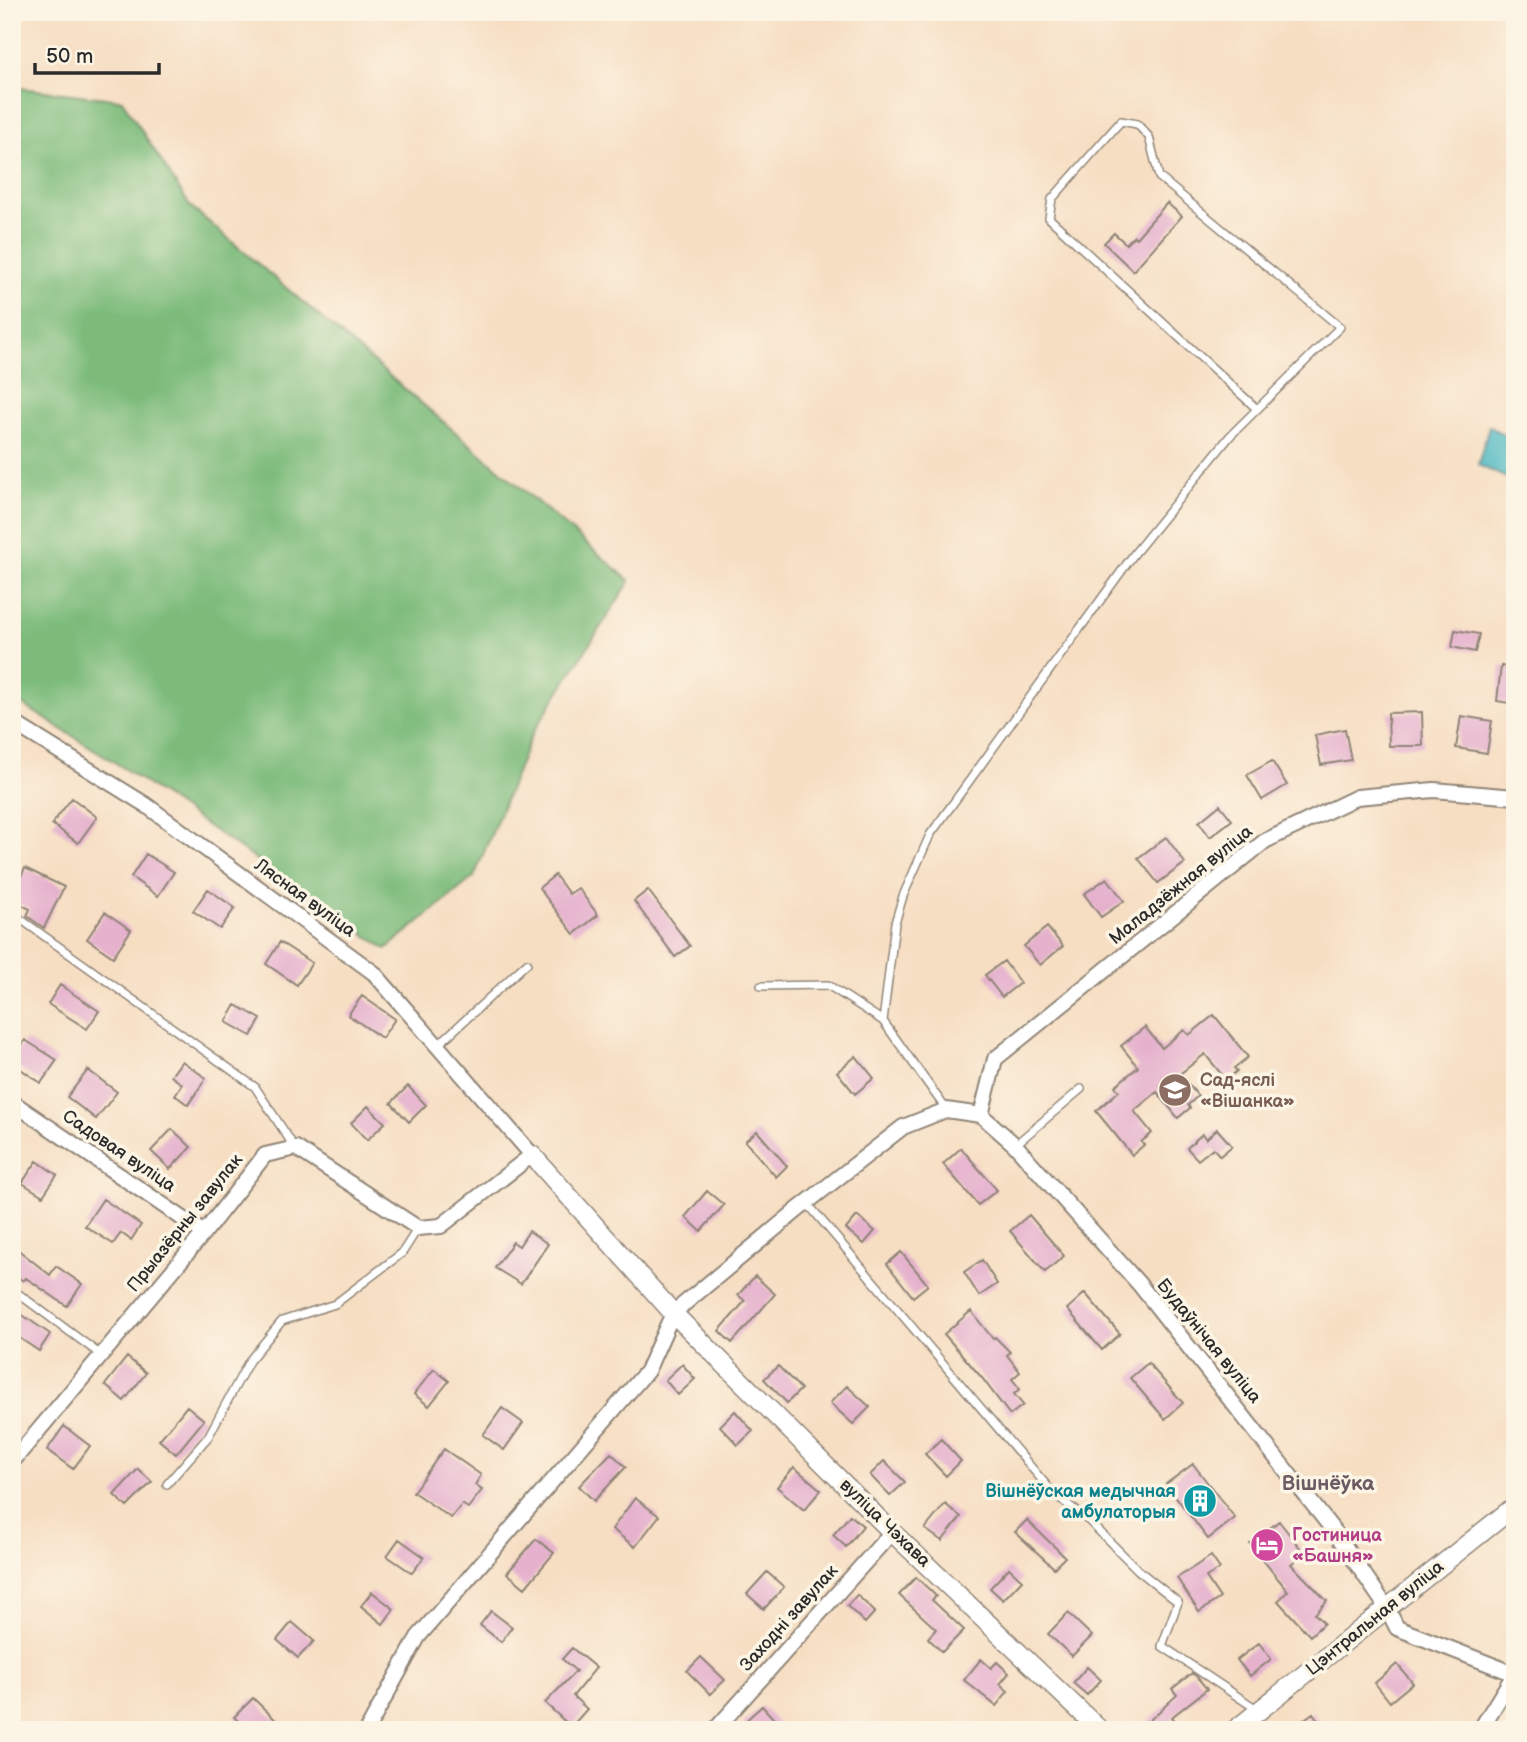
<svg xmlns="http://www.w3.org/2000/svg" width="1527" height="1742" viewBox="0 0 1527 1742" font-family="'Balsamiq Sans',sans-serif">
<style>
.forest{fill:#7cbb7a;stroke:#547352;stroke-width:2}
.water{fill:#49b7c2;stroke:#3a7176;stroke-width:2}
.building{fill:#e5b1cd}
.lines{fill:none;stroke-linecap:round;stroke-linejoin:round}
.service-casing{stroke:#908477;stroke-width:10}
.minor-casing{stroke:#908477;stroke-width:18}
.tertiary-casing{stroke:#908477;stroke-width:21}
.service{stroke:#fff;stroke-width:7}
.minor{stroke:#fff;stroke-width:14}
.tertiary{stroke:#fff;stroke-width:18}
.labels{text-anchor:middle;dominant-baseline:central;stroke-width:7;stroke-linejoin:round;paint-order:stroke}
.street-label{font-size:18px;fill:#2b2b2b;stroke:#fcf5e5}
.education-label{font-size:18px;font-weight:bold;fill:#785e54;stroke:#fcf5e5;text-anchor:start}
.culture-label{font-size:18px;font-weight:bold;fill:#0d838f;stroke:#fcf5e5;text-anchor:end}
.hotel-label{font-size:18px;font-weight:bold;fill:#b23c85;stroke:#fcf5e5;text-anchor:start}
.quarter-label{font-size:21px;font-weight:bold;fill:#6c5a64;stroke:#fcf5e5}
</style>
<rect width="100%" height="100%" fill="#fcf5e5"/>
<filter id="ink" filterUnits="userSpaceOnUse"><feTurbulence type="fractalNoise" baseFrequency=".0143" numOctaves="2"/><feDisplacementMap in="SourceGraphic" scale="14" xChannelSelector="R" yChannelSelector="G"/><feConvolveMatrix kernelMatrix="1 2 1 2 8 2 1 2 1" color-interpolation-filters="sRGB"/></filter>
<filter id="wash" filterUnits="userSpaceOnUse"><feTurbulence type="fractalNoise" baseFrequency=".00686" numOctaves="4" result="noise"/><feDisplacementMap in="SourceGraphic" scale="28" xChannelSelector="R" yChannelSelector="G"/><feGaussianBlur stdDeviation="1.57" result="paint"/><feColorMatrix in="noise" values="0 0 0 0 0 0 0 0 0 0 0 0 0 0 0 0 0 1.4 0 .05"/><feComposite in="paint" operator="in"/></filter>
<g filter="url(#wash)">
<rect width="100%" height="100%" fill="#f6dec3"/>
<path class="forest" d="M 12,87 L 122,100 L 190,206 L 630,581 L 532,734 L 474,877 L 386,949 L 116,763 L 12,698 Z"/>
<path class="water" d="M 1489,426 L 1515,442 L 1515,482 L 1478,465 Z"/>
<g id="blocks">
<path class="building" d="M 1167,203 L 1182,216 L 1133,271 L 1104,243 L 1114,233 L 1126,244 L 1134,236 L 1136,238 Z
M 1455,630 L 1479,634 L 1475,652 L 1452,647 Z
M 1501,666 L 1515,668 L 1515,704 L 1497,701 Z
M 1422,712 L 1423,746 L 1389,746 L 1388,713 Z
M 1461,716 L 1492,721 L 1487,753 L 1456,748 Z
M 1345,729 L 1351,760 L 1321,765 L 1315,735 Z
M 1272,761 L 1287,785 L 1262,800 L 1247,775 Z
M 72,798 L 97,817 L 78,843 L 52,824 Z
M 1220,805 L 1232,820 L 1210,837 L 1199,822 Z
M 1166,837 L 1185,863 L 1158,883 L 1138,858 Z
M 146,854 L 174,872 L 158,896 L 131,877 Z
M 25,868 L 64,887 L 44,928 L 27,916 L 30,909 L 12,900 L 12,895 Z
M 555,875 L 569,894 L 578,888 L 598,915 L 574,934 L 539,888 Z
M 1107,878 L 1124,901 L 1101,917 L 1084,894 Z
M 208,889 L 235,908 L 220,929 L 193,911 Z
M 648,890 L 690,946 L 675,957 L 634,901 Z
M 105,912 L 131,930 L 113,957 L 87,939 Z
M 1047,927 L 1063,946 L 1040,965 L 1024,946 Z
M 280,942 L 312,963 L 297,985 L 266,964 Z
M 1004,961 L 1020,983 L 1002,997 L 985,975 Z
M 60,985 L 99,1011 L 87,1029 L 48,1004 Z
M 362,996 L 395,1019 L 382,1038 L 348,1015 Z
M 236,1005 L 261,1019 L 251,1036 L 226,1022 Z
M 1214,1015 L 1248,1057 L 1234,1068 L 1237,1071 L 1226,1080 L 1205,1054 L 1180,1074 L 1198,1096 L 1188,1105 L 1190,1108 L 1178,1118 L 1157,1092 L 1134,1111 L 1152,1133 L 1141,1142 L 1144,1145 L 1132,1155 L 1096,1111 L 1119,1091 L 1115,1086 L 1138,1067 L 1121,1046 L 1145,1027 L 1162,1048 L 1184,1030 L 1189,1035 Z
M 25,1040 L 57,1060 L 41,1083 L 12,1063 L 12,1059 Z
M 856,1056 L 874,1078 L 855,1094 L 837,1072 Z
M 182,1061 L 206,1078 L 188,1105 L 175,1095 L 182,1084 L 171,1076 Z
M 88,1070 L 117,1092 L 96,1119 L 67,1097 Z
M 408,1086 L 426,1105 L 409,1122 L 391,1103 Z
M 368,1106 L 385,1123 L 367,1140 L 351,1123 Z
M 172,1129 L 191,1147 L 170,1169 L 151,1151 Z
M 1217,1129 L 1232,1146 L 1220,1156 L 1213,1148 L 1198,1160 L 1187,1148 L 1202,1134 L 1206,1139 Z
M 757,1131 L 787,1166 L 776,1177 L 745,1141 Z
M 961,1148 L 997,1190 L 978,1205 L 943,1164 Z
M 37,1161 L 57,1175 L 43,1196 L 22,1183 Z
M 707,1191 L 724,1205 L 701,1231 L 685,1217 Z
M 103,1199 L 141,1225 L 131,1240 L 121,1233 L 113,1244 L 85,1226 Z
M 1029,1215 L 1064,1256 L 1045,1272 L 1010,1231 Z
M 857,1216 L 875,1231 L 864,1244 L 846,1229 Z
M 529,1231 L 548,1244 L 521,1284 L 495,1268 L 513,1242 L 519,1246 Z
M 12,1245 L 50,1275 L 56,1266 L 82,1284 L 67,1306 L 26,1278 L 23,1281 L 12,1272 Z
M 901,1252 L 928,1285 L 913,1297 L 887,1264 Z
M 982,1260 L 997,1284 L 979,1296 L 964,1272 Z
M 755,1276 L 775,1294 L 732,1343 L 719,1331 L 745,1301 L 738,1295 Z
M 1085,1293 L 1120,1334 L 1102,1350 L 1067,1309 Z
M 971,1311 L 993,1339 L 995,1337 L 1010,1352 L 1007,1355 L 1020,1372 L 1012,1379 L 1020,1389 L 1014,1394 L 1023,1405 L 1010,1415 L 982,1378 L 944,1334 Z
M 21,1314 L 50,1334 L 39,1351 L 12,1333 L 12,1326 Z
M 127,1357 L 146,1373 L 124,1401 L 105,1385 Z
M 1148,1363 L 1183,1403 L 1165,1419 L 1130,1378 Z
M 682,1364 L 695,1379 L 678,1395 L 665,1380 Z
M 778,1366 L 801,1389 L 787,1403 L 764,1379 Z
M 434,1369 L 449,1381 L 429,1406 L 414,1394 Z
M 847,1386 L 870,1407 L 853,1424 L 830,1403 Z
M 187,1406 L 204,1420 L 176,1454 L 159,1440 Z
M 502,1408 L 523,1423 L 504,1450 L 483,1435 Z
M 735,1411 L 753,1431 L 738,1445 L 720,1426 Z
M 64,1426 L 90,1446 L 73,1469 L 47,1450 Z
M 941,1439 L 961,1461 L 946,1476 L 925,1454 Z
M 444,1449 L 481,1475 L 475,1485 L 482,1490 L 468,1508 L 462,1504 L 451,1518 L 413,1492 Z
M 611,1453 L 626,1467 L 594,1501 L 579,1486 Z
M 884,1461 L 905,1482 L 890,1496 L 870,1475 Z
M 1193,1464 L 1235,1518 L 1208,1539 L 1166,1484 Z
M 794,1467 L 821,1490 L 804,1510 L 777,1487 Z
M 138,1469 L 152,1482 L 127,1507 L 114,1495 Z
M 635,1498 L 659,1516 L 635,1547 L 612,1529 Z
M 945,1504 L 961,1517 L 942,1541 L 925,1529 Z
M 850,1515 L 863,1526 L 846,1547 L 833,1535 Z
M 1027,1520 L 1065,1557 L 1054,1568 L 1015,1532 Z
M 1279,1521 L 1304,1553 L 1291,1564 L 1327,1601 L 1315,1614 L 1324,1623 L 1310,1636 L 1278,1601 L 1288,1591 L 1250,1544 Z
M 399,1539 L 424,1557 L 412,1573 L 387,1556 Z
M 536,1539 L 554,1553 L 525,1588 L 507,1573 Z
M 1211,1556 L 1220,1569 L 1206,1577 L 1220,1598 L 1199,1612 L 1177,1578 Z
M 1009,1568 L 1022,1580 L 1003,1600 L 990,1588 Z
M 767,1572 L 784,1587 L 764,1609 L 747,1594 Z
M 916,1577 L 936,1596 L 932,1600 L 964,1630 L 942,1652 L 928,1638 L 936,1629 L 899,1595 Z
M 372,1592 L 394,1609 L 383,1624 L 361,1606 Z
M 857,1595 L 875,1612 L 865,1623 L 847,1606 Z
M 491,1611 L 512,1627 L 501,1642 L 480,1625 Z
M 1068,1613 L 1092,1636 L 1072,1656 L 1048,1634 Z
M 292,1622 L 314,1641 L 298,1658 L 277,1640 Z
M 1259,1643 L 1271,1659 L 1250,1676 L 1237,1660 Z
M 572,1648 L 596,1668 L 573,1696 L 587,1709 L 571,1727 L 545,1703 L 576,1671 L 562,1659 Z
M 701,1657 L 725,1680 L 710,1694 L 687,1671 Z
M 981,1659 L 991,1668 L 997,1662 L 1009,1673 L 1000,1684 L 1008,1691 L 996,1706 L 964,1680 Z
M 1397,1664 L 1413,1683 L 1390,1702 L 1375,1683 Z
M 1087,1667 L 1101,1680 L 1087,1695 L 1073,1683 Z
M 1192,1673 L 1197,1677 L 1207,1689 L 1172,1717 L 1183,1730 L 1139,1730 L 1177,1695 L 1172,1689 Z
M 253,1698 L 286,1730 L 247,1730 L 234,1717 Z
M 762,1706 L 784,1730 L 750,1730 L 743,1723 Z
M 1313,1713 L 1325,1730 L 1289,1730 Z"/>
</g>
</g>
<g filter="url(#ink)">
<use href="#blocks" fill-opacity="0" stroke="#908477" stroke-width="2"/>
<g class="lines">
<g class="service-casing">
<path id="service" d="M 12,913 L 255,1087 L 295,1148
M 761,986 L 828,985 L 883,1021 L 946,1109
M 883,1021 L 895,923 L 903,896 L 930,835 L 1134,554 L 1230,436 L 1340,327 L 1159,177 L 1149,137 L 1137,124 L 1121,121 L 1052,199 L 1049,218 L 1257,409
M 438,1045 L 527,963
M 1015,1145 L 1081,1089
M 807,1203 L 1053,1493 L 1089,1521 L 1138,1570 L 1178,1602 L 1162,1646 L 1258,1710
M 12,1289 L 101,1355
M 167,1484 L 208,1437 L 249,1361 L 282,1321 L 335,1304 L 402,1253 L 418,1228"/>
</g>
<g class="minor-casing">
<path id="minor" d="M 12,722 L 146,805 L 374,973 L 532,1155 L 441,1226 L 418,1228 L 296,1148 L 265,1155 L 204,1233 L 12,1462
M 12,1102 L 204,1233
M 981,1115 L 1015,1145 L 1139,1284 L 1337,1535 L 1387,1608 L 1397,1628 L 1515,1674
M 981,1115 L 995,1059 L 1265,841 L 1357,797 L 1434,790 L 1515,797
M 367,1730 L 418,1637 L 647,1371 L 673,1313 L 801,1207 L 903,1127 L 946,1110 L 981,1115
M 715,1730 L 892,1532
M 1480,1730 L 1515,1673"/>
</g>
<g class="tertiary-casing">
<path id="tertiary" d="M 532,1155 L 673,1313 L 892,1532 L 1100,1730
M 1235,1730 L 1515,1506"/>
</g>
<use href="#service" class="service"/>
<use href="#minor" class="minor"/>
<use href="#tertiary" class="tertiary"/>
</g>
</g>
<defs>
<g id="school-disc" transform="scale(1.75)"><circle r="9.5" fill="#8d6e63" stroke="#fcf5e5"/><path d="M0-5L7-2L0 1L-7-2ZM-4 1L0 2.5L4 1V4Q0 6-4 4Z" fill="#fff"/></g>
<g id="building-disc" transform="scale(1.75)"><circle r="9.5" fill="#0f9aa8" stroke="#fcf5e5"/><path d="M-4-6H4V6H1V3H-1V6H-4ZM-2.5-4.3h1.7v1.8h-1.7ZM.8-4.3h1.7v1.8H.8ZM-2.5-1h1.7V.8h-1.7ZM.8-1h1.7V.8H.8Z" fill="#fff"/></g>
<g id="hotel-disc" transform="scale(1.75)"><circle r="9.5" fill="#d1479c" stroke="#fcf5e5"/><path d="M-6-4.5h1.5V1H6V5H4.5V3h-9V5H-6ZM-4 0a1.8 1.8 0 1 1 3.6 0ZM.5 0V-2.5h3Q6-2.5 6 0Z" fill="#fff"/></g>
</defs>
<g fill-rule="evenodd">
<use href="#school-disc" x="1175" y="1090"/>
<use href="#building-disc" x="1200" y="1501"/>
<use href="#hotel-disc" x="1267" y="1545"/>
</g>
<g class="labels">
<g class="street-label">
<text transform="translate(1181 885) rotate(-39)">Маладзёжная вуліца</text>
<text transform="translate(305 898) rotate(36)">Лясная вуліца</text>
<text transform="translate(119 1151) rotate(34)">Садовая вуліца</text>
<text transform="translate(185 1223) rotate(-51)">Прыазёрны завулак</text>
<text transform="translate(1209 1341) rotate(51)">Будаўнічая вуліца</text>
<text transform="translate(885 1523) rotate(44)">вуліца Чэхава</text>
<text transform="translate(789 1618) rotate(-48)">Заходні завулак</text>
<text transform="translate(1375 1618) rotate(-39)">Цэнтральная вуліца</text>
</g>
<g class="education-label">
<text x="1200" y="1080">Сад-яслі<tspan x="1200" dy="21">«Вішанка»</tspan></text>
</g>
<g class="culture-label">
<text x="1176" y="1491">Вішнёўская медычная<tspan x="1176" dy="21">амбулаторыя</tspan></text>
</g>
<g class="hotel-label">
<text x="1292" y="1535">Гостиница<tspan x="1292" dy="21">«Башня»</tspan></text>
</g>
<g class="quarter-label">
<text x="1328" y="1483">Вішнёўка</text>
</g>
</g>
<rect width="1527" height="1742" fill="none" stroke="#fcf5e5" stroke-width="42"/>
<path d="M35 63v10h124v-10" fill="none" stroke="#2b2b2b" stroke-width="3.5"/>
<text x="46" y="63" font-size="21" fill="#2b2b2b" stroke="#fcf5e5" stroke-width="5" paint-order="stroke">50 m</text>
</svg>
